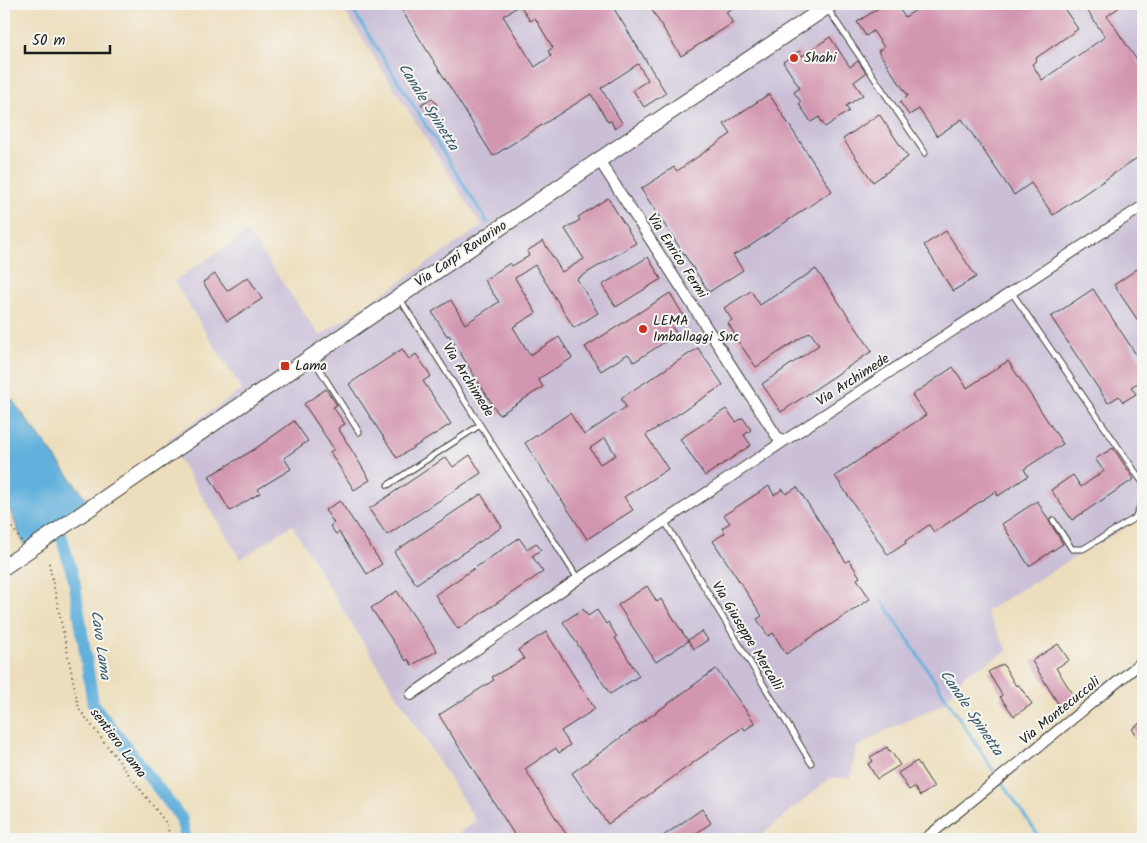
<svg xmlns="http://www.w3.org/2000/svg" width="1147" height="843" viewBox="0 0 1147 843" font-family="Kalam,sans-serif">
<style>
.industrial{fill:#cabfd7}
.water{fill:#62b0dc;stroke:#3f667c}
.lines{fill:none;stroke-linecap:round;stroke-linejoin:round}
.stream{stroke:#62b0dc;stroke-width:3}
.canal{stroke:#62b0dc;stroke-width:12}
.building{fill:#d396b0;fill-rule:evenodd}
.lane-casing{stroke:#3b3934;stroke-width:7}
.street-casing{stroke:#3b3934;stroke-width:12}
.secondary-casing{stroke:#3b3934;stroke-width:17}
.path{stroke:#3b3934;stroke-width:2;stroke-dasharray:1 4;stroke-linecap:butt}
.lane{stroke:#fff;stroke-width:5}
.street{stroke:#fff;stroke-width:10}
.secondary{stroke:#fff;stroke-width:15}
.poi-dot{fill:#c8321e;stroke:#f6f6f2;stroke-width:2}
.labels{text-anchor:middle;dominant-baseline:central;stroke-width:4;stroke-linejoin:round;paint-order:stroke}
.poi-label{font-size:14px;fill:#1c1c1c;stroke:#f6f6f2;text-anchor:start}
.street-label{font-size:14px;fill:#1c1c1c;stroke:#f6f6f2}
.water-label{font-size:15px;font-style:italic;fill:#385769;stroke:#f6f6f2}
</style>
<rect width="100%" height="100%" fill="#f6f6f2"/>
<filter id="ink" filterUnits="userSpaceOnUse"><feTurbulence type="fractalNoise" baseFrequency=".02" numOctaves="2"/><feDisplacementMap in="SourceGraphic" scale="10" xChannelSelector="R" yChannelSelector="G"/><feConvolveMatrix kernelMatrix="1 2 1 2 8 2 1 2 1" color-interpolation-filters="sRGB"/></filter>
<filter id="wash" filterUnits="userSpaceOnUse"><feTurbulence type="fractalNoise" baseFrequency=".0096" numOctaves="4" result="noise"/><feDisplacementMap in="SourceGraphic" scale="20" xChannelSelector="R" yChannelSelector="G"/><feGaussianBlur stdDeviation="1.12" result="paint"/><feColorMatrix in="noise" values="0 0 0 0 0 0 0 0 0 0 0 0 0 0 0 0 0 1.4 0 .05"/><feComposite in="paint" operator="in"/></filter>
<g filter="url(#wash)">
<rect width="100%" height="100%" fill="#ecdebc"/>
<path class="industrial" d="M 340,4 L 1143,4 L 1143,516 L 986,611 L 1008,651 L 964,675 L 945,703 L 881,733 L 857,747 L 850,778 L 830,778 L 757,839 L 452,839 L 476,821 L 343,610 L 292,525 L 241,559 L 167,440 L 242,390 L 174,281 L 248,233 L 320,336 L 482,226 Z"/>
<path class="water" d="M 4,389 L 87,500 L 24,545 L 10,510 L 4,501 Z"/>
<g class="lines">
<path class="stream" d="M 349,4 L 488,223
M 882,600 L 997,776 L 1041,839"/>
<path class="canal" d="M 47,507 L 57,521 L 74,580 L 93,704 L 181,818 L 186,839"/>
</g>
<g id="blocks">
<path class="building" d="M 398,4 L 611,4 L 666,93 L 644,107 L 633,90 L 648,80 L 638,64 L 601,88 L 622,123 L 614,128 L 611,121 L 608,122 L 591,94 L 493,156 ZM 520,5 L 530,21 L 535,18 L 553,48 L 548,51 L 551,56 L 535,67 L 503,16 Z
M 648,4 L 739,4 L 726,12 L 733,23 L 681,56 Z
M 885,4 L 895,4 L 905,17 L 925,4 L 1061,4 L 1078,29 L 1036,58 L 1037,60 L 1032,64 L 1042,80 L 1105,37 L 1083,4 L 1124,4 L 1107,16 L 1143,69 L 1143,154 L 1053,215 L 1031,183 L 1014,195 L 962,119 L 937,136 L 919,109 L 909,115 L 900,102 L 908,96 L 878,51 L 884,47 L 873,31 L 866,36 L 857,22 Z
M 830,37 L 850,67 L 858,61 L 866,73 L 854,82 L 863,95 L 846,106 L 849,111 L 825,127 L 819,117 L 811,122 L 799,104 L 801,102 L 794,92 L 800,88 L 783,62 L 799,51 L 802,56 Z
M 769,94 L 832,191 L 747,248 L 733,255 L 743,270 L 709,292 L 641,189 L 674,167 L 677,171 L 731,134 L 724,124 Z
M 432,98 L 437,105 L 427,112 L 421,104 Z
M 879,114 L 908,157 L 873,182 L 843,139 Z
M 608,198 L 636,243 L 577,279 L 598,313 L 574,328 L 535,265 L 515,278 L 536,313 L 513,327 L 530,355 L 559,337 L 572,358 L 538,379 L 543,387 L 499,415 L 449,335 L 447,336 L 432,312 L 451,300 L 465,324 L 499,302 L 484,280 L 510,263 L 512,266 L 529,256 L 527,251 L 543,241 L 562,272 L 584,259 L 565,229 L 580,220 L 578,217 Z
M 946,231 L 976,277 L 953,291 L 924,245 Z
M 648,257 L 661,279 L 616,307 L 602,285 Z
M 1143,265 L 1143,328 L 1114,285 Z
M 816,269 L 872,351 L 781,412 L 762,384 L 819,345 L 810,332 L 756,367 L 733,334 L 734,333 L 728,323 L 732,320 L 724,308 L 751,291 L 760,305 Z
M 215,274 L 227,291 L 248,277 L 262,299 L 227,321 L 203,282 Z
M 1093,289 L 1143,365 L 1143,380 L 1131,387 L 1136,394 L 1123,402 L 1119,396 L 1108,403 L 1051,317 Z
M 670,293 L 683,315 L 670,324 L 677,334 L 634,362 L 628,354 L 601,371 L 585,347 Z
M 698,348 L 723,385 L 646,435 L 668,469 L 624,497 L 633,510 L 587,539 L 525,443 L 570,413 L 584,435 L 626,407 L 621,398 ZM 605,438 L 616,455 L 600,464 L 590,448 Z
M 402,349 L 409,359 L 416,354 L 431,376 L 423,381 L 451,424 L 397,458 L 349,384 Z
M 1008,361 L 1063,444 L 1024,469 L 1028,476 L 998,496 L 996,491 L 934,532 L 929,525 L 905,541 L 906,543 L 888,555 L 835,476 L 926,415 L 912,395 L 953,367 L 967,388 Z
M 326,389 L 337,405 L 333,407 L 345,424 L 338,428 L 370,480 L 354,490 L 330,452 L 334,449 L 304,404 Z
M 726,409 L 736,422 L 743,418 L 751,430 L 744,435 L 751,445 L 705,476 L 680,439 Z
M 294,421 L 308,441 L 284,458 L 291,469 L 258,489 L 260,493 L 230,511 L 209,476 L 255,449 Z
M 1113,448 L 1134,479 L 1072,520 L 1051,490 L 1073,475 L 1081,487 L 1104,471 L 1095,459 Z
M 470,455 L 481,473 L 387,535 L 369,509 L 446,457 L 453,467 Z
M 769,486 L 774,495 L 783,489 L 786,494 L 797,487 L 846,562 L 849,560 L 860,577 L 857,579 L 870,599 L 786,654 L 773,633 L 768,636 L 757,619 L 762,616 L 713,541 L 725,533 L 722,528 L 730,523 L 724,515 Z
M 481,494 L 502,527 L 416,584 L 394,552 Z
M 340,501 L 382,564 L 367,574 L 339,532 L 336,534 L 330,526 L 334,523 L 325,510 Z
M 1037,501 L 1063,544 L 1029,566 L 1002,524 Z
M 519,538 L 527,549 L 536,543 L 541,550 L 532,556 L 543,572 L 458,629 L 435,595 Z
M 647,586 L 657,602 L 661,599 L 688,641 L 656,662 L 618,605 Z
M 397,591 L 437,651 L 412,665 L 408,659 L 406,661 L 371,608 Z
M 583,609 L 588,616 L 597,610 L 606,624 L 608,622 L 617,637 L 615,638 L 639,676 L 610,694 L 563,622 Z
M 702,631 L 708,640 L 694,649 L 688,640 Z
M 546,632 L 595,709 L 561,731 L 570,745 L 559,753 L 556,748 L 525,769 L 569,839 L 517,839 L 439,715 L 494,680 L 492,677 L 524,659 L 518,650 Z
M 1058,644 L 1069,660 L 1056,668 L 1075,697 L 1060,707 L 1032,661 Z
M 1003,664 L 1016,686 L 1018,684 L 1032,704 L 1014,716 L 1000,697 L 1002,695 L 988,672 Z
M 716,669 L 755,723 L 745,730 L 743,727 L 608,824 L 572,773 Z
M 1143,721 L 1143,745 L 1132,729 Z
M 887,747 L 889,751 L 890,750 L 900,765 L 877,779 L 868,764 L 873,761 L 870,757 Z
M 917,761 L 934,787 L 920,796 L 914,787 L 909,790 L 898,773 Z
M 702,809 L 711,823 L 691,837 L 688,839 L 659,839 Z"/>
</g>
</g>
<g filter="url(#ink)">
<use href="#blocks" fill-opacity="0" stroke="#3b3934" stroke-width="1"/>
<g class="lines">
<g class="lane-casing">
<path id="lane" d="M 827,8 L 925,153
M 1012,293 L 1143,483
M 400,299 L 578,579
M 313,359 L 359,432
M 388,485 L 480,425
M 1053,520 L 1072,549 L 1083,549 L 1135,518 L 1143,499
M 665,522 L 811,763"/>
</g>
<g class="street-casing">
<path id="street" d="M 599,160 L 781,443
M 411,695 L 578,579 L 781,443 L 1143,206
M 925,839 L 1143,661"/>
</g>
<g class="secondary-casing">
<path id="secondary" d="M 4,567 L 599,160 L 831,4"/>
</g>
<path class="path" d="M 4,515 L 21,541
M 49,563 L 79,709 L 166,823 L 171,839"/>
<use href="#lane" class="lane"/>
<use href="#street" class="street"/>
<use href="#secondary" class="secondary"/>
</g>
</g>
<g class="poi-dot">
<circle cx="794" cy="58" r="5"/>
<circle cx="643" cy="329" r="5"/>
<rect x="280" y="361" width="10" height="10" rx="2.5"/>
</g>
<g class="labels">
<g class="poi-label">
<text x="804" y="58">Shahi</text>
<text x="653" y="321">LEMA<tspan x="653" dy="16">Imballaggi Snc</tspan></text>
<text x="295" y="366">Lama</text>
</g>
<g class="street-label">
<text transform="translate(461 254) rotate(-34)">Via Carpi Ravarino</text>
<text transform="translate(677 256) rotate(57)">Via Enrico Fermi</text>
<text transform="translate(468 380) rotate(58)">Via Archimede</text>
<text transform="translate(853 380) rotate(-33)">Via Archimede</text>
<text transform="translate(747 636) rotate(59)">Via Giuseppe Mercalli</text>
<text transform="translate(1060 711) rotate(-39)">Via Montecuccoli</text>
<text transform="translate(118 743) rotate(53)">sentiero Lama</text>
</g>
<g class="water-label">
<text transform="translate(428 107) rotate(58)">Canale Spinetta</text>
<text transform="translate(100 645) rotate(82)">Cavo Lama</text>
<text transform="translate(971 713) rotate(56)">Canale Spinetta</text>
</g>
</g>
<rect width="1147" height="843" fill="none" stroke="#f6f6f2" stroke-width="20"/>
<path d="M25 45v8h85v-8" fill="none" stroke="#1c1c1c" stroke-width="2.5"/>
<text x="32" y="45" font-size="15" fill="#1c1c1c" stroke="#f6f6f2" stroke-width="4" paint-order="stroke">50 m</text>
</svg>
